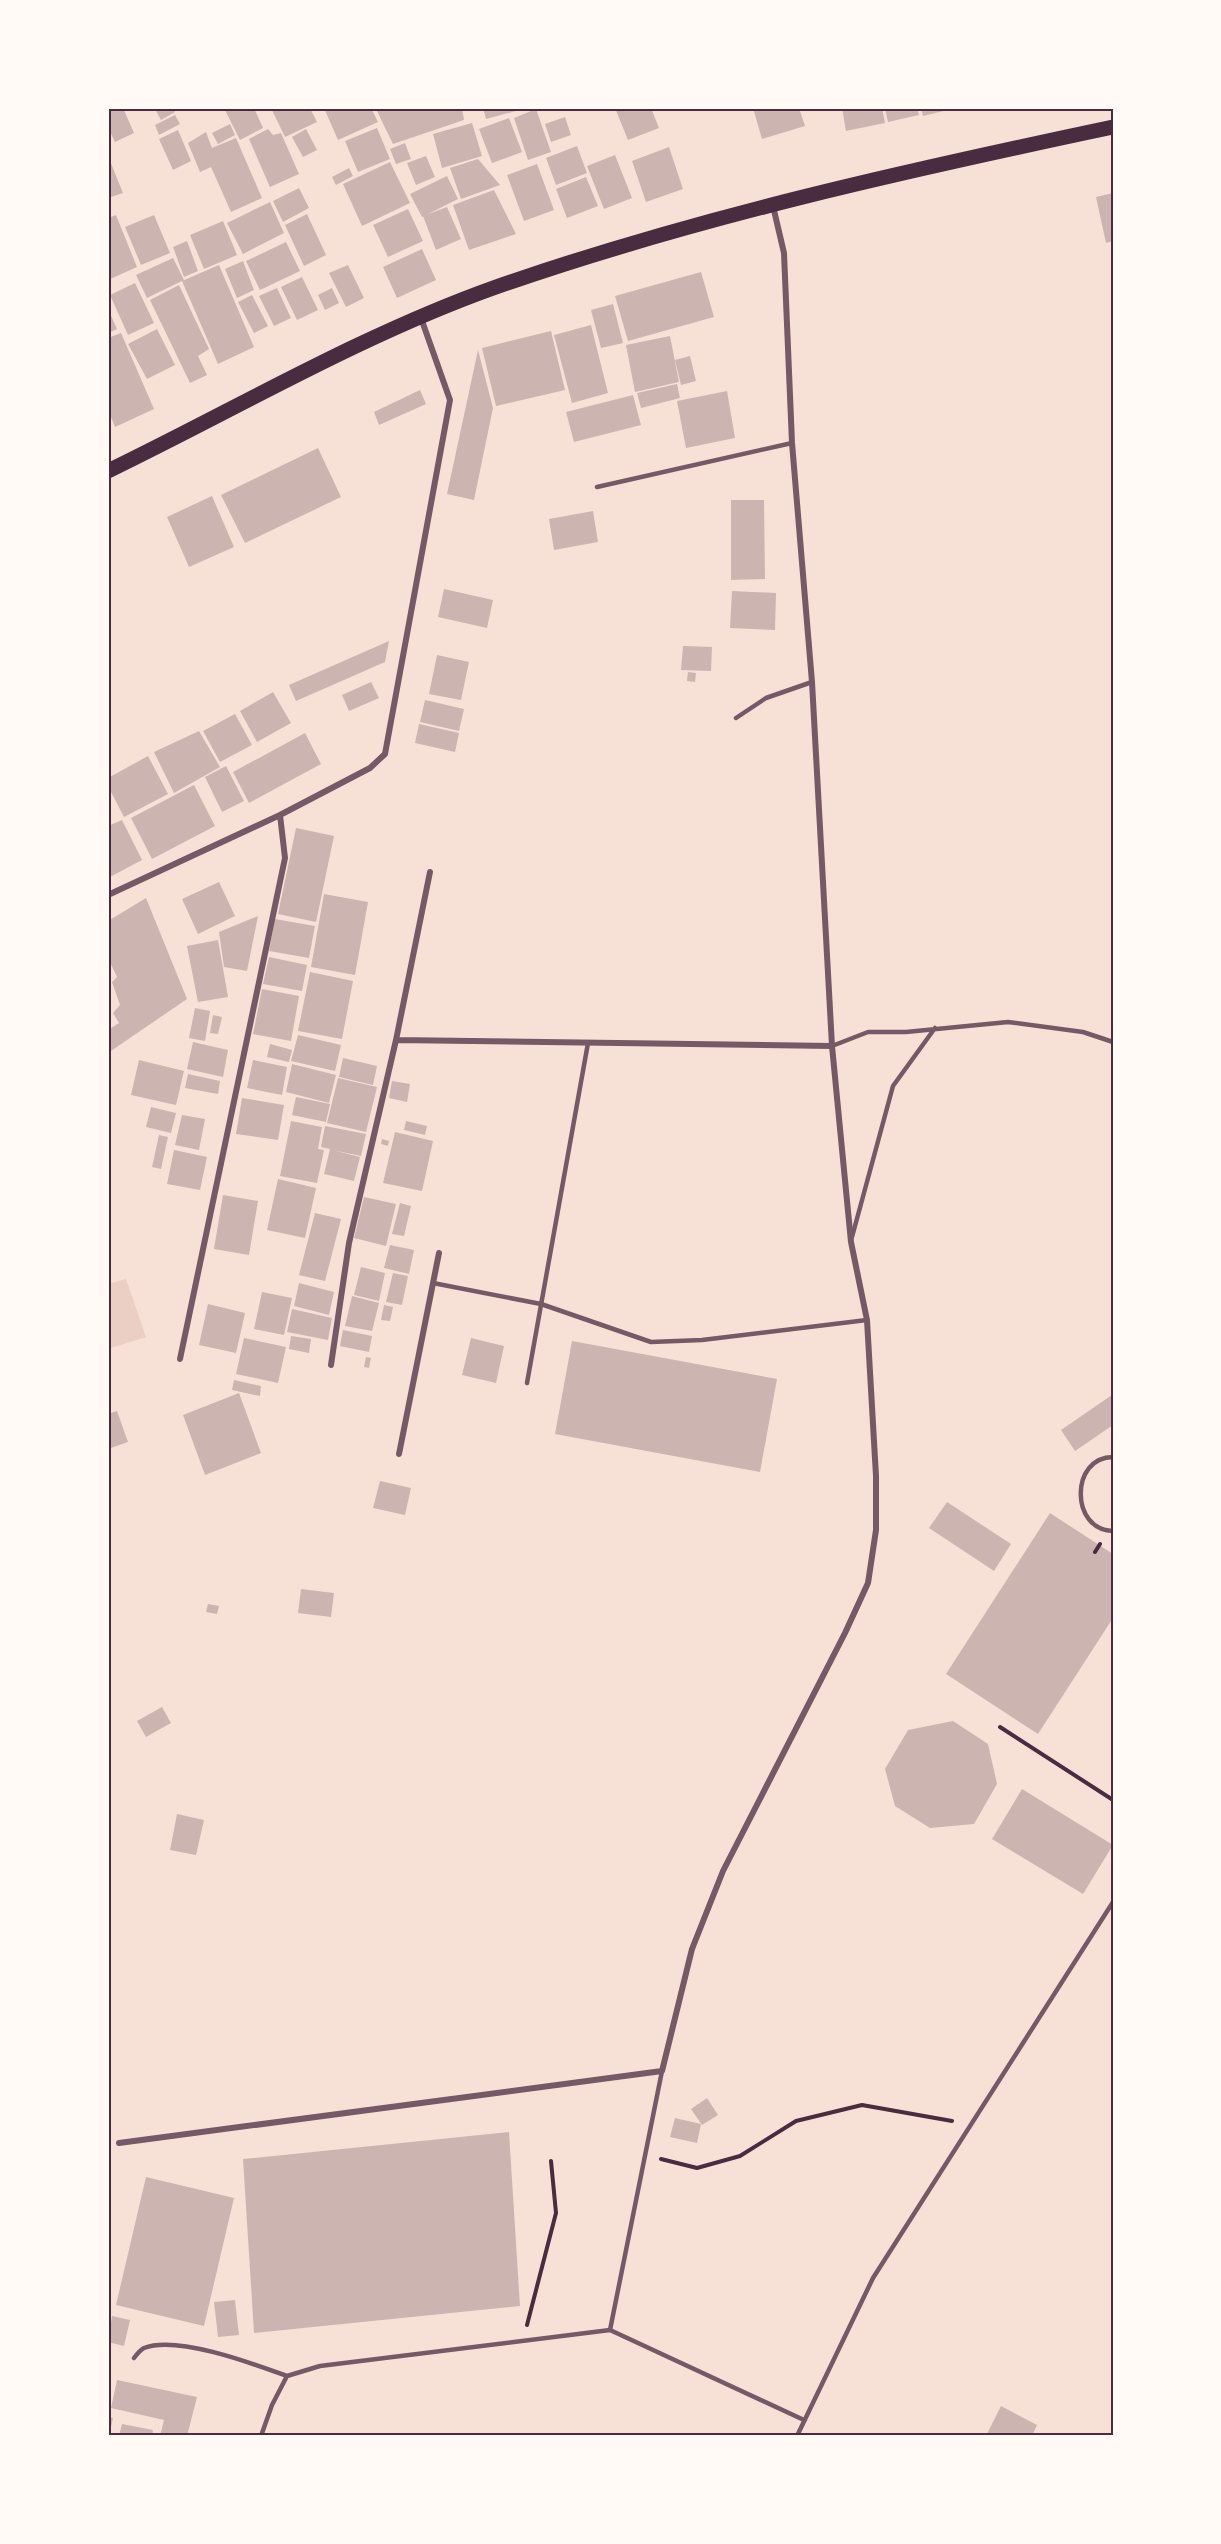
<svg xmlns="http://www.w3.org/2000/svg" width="1221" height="2544" viewBox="0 0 1221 2544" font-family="Manrope,sans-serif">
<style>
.green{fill:#ebcfc5}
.building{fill:#ccb4b1}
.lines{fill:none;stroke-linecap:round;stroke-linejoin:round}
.path{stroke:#4a2c40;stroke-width:4}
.service{stroke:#755966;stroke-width:4.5}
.minor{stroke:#755966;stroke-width:6}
.primary{stroke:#4a2c40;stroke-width:15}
.neatline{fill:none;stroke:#4a2c40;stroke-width:2}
</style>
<rect width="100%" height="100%" fill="#f7e1d7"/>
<path class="green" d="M 126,1279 L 146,1337 L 108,1349 L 108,1284 Z"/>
<path class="building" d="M 108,108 L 123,108 L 134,133 L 115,142 L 108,127 Z
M 157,108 L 173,108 L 175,112 L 161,120 L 155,109 Z
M 224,108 L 254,108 L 263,128 L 240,140 Z
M 271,108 L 310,108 L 317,122 L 285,137 Z
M 324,108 L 371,108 L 378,122 L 338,140 Z
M 462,108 L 464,120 L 393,144 L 376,109 Z
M 483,108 L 515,108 L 516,111 L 486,119 Z
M 615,108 L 651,108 L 659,128 L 628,140 Z
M 753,108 L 799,108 L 805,126 L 762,139 Z
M 842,108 L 882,108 L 885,123 L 846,131 Z
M 885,108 L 917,108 L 919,115 L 888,122 Z
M 921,108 L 952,108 L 952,109 L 923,116 Z
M 536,109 L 551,152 L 528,160 L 514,118 Z
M 175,115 L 180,124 L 159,135 L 155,125 Z
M 565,117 L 571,135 L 551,142 L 545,124 Z
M 509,118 L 522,152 L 492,163 L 479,129 Z
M 472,123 L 482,156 L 442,168 L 433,134 Z
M 230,124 L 235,135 L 218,144 L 212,133 Z
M 377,128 L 390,159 L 358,172 L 345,141 Z
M 268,129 L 273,135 L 281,133 L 299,174 L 270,187 L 249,139 Z
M 306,129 L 317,150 L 303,157 L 292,137 Z
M 178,130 L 191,161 L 173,170 L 159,139 Z
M 206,132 L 212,148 L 236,138 L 262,198 L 231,212 L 211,167 L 200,172 L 188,143 Z
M 405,143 L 411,159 L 396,164 L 390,149 Z
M 577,146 L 587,173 L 556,185 L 546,158 Z
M 669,147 L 683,189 L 646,202 L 632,161 Z
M 615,155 L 632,198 L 604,209 L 587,166 Z
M 108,156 L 123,193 L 108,198 Z
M 426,156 L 435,177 L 416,185 L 407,163 Z
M 478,159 L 500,185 L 461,199 L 450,168 Z
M 390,162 L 410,203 L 362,226 L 343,184 Z
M 537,164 L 554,210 L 524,221 L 507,175 Z
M 349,168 L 353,176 L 336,185 L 332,177 Z
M 447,176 L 458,199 L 422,217 L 410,194 Z
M 586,177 L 598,206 L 567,218 L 556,189 Z
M 299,188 L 309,208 L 283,222 L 273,201 Z
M 494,190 L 516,234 L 469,250 L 453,205 Z
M 1113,193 L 1113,241 L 1106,243 L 1096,197 Z
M 270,202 L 284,233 L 243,254 L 227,223 Z
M 447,207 L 461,239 L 436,250 L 423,216 Z
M 408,209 L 423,241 L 388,257 L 373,225 Z
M 307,214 L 326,255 L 304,266 L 285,225 Z
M 116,215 L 137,267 L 108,280 L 108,218 Z
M 154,215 L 170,253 L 141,265 L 125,227 Z
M 223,221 L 237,255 L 204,269 L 190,235 Z
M 187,241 L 198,271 L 184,277 L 173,247 Z
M 286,242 L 300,271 L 260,290 L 246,261 Z
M 422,249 L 436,280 L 397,298 L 383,267 Z
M 173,258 L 184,280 L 147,298 L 136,275 Z
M 243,261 L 254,290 L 237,298 L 225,269 Z
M 219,265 L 254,347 L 218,364 L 182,281 Z
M 348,265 L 364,298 L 346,307 L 329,273 Z
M 701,272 L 714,317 L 628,341 L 615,296 Z
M 302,277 L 318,310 L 297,320 L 281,287 Z
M 135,283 L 154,323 L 128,335 L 110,295 Z
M 179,285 L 209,349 L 198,356 L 207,375 L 190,383 L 150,300 Z
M 277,288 L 291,318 L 274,326 L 259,296 Z
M 332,288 L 339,303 L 325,310 L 318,295 Z
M 252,295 L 268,326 L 254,333 L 238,302 Z
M 613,304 L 623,343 L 601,348 L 591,310 Z
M 108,309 L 117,329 L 108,333 Z
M 591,325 L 608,393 L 572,403 L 554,335 Z
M 157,329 L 175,365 L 147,379 L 128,344 Z
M 551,331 L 565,390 L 496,406 L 482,348 Z
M 121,333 L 154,409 L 115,427 L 108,410 L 108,338 Z
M 670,336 L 679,382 L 635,392 L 626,345 Z
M 478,350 L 493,408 L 474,500 L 447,494 Z
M 690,356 L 696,381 L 681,385 L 675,360 Z
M 677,384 L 680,398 L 641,408 L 637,393 Z
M 420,390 L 426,404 L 379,425 L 374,412 Z
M 727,391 L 735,438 L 686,448 L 677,401 Z
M 633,395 L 641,425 L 574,442 L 566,412 Z
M 318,448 L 341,497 L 245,543 L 221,495 Z
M 212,496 L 234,547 L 189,567 L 167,517 Z
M 731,500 L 764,500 L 765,579 L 731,580 Z
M 593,511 L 598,542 L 554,550 L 549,519 Z
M 444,589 L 493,600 L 487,628 L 438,617 Z
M 732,591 L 776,593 L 775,630 L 730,628 Z
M 389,641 L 385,662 L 296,701 L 289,685 Z
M 683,646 L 712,647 L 711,671 L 681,670 Z
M 437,655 L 469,662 L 461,700 L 429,694 Z
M 688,672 L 696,673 L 695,682 L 687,681 Z
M 371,682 L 379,698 L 349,711 L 342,695 Z
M 273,692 L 291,723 L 257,742 L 240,711 Z
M 425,700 L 464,709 L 459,731 L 420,722 Z
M 235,714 L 252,745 L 220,762 L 203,731 Z
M 419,724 L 459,733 L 455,752 L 415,743 Z
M 199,731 L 220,767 L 174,793 L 154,752 Z
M 305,733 L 321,764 L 249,803 L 233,772 Z
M 148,756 L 168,794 L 124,817 L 108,786 L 108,778 Z
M 226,766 L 244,801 L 222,812 L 205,777 Z
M 194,785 L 215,826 L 152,859 L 131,818 Z
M 122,820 L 142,860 L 108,878 L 108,826 Z
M 296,828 L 334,836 L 316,922 L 278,914 Z
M 219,882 L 235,916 L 198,934 L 182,899 Z
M 324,894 L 368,902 L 355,975 L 311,967 Z
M 146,898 L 187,999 L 108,1053 L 108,1030 L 119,1023 L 113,1013 L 120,1005 L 112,982 L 117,977 L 108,958 L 108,921 Z
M 258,916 L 247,971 L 224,967 L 219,932 Z
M 275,919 L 315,926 L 309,958 L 269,951 Z
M 218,940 L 228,997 L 198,1002 L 187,946 Z
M 269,957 L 307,965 L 302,991 L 263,984 Z
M 310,972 L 353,981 L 342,1039 L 298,1031 Z
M 262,989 L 299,996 L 291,1041 L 253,1034 Z
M 195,1008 L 210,1011 L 205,1041 L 189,1038 Z
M 213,1015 L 222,1017 L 218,1034 L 210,1033 Z
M 298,1035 L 341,1045 L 335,1071 L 291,1061 Z
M 193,1042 L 228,1050 L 223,1077 L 187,1069 Z
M 270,1044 L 292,1050 L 289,1062 L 267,1057 Z
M 343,1058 L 377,1066 L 373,1085 L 339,1077 Z
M 139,1060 L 184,1071 L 176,1105 L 131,1095 Z
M 253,1060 L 287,1067 L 282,1095 L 247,1088 Z
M 292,1064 L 336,1075 L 329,1103 L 286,1092 Z
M 188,1074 L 220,1081 L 218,1094 L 185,1088 Z
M 338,1078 L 377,1087 L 366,1132 L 327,1123 Z
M 392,1081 L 410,1084 L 407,1102 L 389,1098 Z
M 296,1097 L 330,1104 L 326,1122 L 292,1115 Z
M 242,1098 L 284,1105 L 278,1140 L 236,1134 Z
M 151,1107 L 176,1113 L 171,1133 L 146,1127 Z
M 182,1115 L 205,1119 L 199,1150 L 175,1145 Z
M 291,1121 L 322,1127 L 318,1149 L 324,1150 L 317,1183 L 280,1176 Z
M 406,1121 L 427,1126 L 425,1135 L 404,1130 Z
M 325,1126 L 366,1134 L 361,1156 L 332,1150 L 360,1157 L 354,1181 L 324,1174 L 330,1149 L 321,1147 Z
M 395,1132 L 433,1141 L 422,1191 L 383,1183 Z
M 159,1135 L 168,1137 L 161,1169 L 152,1167 Z
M 382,1139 L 389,1141 L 388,1146 L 381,1144 Z
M 174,1150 L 207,1157 L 200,1190 L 167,1184 Z
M 278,1179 L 316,1188 L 305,1238 L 267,1230 Z
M 223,1195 L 258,1201 L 249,1255 L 214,1249 Z
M 364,1197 L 396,1204 L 386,1246 L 354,1238 Z
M 400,1203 L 411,1206 L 404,1236 L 392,1234 Z
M 315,1213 L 341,1219 L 325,1281 L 299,1275 Z
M 390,1245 L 414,1250 L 409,1274 L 384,1268 Z
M 361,1267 L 385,1273 L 379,1301 L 354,1295 Z
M 393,1273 L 408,1276 L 402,1305 L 386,1302 Z
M 299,1283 L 334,1292 L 329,1315 L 294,1306 Z
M 262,1292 L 292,1298 L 284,1335 L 254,1329 Z
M 352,1296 L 379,1303 L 372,1331 L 345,1326 Z
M 208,1304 L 245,1313 L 236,1353 L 199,1345 Z
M 384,1305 L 393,1307 L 390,1321 L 381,1320 Z
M 292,1309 L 332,1318 L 328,1340 L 287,1332 Z
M 343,1330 L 372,1336 L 369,1352 L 340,1346 Z
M 291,1336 L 311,1339 L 309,1353 L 289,1349 Z
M 244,1338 L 286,1347 L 278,1383 L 236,1374 Z
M 471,1338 L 504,1346 L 496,1383 L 462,1375 Z
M 572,1341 L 777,1379 L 760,1472 L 555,1434 Z
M 366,1357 L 371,1358 L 369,1368 L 364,1367 Z
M 234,1380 L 261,1386 L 260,1396 L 232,1390 Z
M 239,1393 L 261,1453 L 205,1475 L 183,1415 Z
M 1112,1395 L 1113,1425 L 1075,1451 L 1061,1430 Z
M 117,1411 L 128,1442 L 108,1449 L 108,1414 Z
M 380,1481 L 411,1488 L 405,1515 L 373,1508 Z
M 947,1502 L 1011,1544 L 994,1571 L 929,1528 Z
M 1050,1513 L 1113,1554 L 1113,1618 L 1038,1734 L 946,1674 Z
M 301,1589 L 334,1593 L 331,1617 L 298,1613 Z
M 208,1604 L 219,1606 L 217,1614 L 206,1612 Z
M 162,1707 L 171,1723 L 146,1737 L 137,1721 Z
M 953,1721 L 988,1744 L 997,1784 L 974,1824 L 930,1828 L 895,1806 L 885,1769 L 908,1730 Z
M 1022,1789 L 1113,1845 L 1083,1894 L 992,1839 Z
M 177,1814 L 204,1820 L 196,1855 L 170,1850 Z
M 707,2098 L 718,2115 L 702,2125 L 691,2109 Z
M 675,2118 L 701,2124 L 697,2143 L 670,2137 Z
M 509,2132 L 520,2306 L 254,2333 L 243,2159 Z
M 146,2177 L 234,2198 L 204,2326 L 116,2305 Z
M 235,2300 L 239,2335 L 218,2337 L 214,2302 Z
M 112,2316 L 130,2320 L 124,2346 L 108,2342 Z
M 117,2380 L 197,2397 L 187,2436 L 160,2436 L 164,2420 L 111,2408 Z
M 1001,2406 L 1037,2425 L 1032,2436 L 986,2436 Z
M 108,2417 L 113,2418 L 109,2436 L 108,2435 Z
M 122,2424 L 153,2430 L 152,2436 L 119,2436 Z"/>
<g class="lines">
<path class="path" d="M 1095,1552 L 1100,1544
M 1000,1727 L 1113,1800
M 661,2159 L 697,2168 L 740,2156 L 796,2121 L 862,2105 L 952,2121
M 527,2325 L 556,2213 L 551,2161"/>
<path class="service" d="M 597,487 L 792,443
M 736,718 L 766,698 L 812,682
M 832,1046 L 868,1032 L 906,1032 L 1008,1022 L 1083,1032 L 1113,1042
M 852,1237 L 893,1086 L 935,1028
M 433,1283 L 541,1304 L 651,1342 L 702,1340 L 867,1320
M 527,1383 L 588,1043
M 1113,1457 C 1070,1457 1070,1530 1113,1531
M 610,2330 L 662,2071
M 134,2358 C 137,2354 140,2350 144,2348 C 177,2335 254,2364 287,2376
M 261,2436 L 272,2405 L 287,2376 L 320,2366 L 610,2330 L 804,2420
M 797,2436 L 873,2278 L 1113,1902"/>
<path class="minor" d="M 108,895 L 280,815 L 370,768 L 385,754 L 450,400 L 421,318
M 396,1040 L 832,1046
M 180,1359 L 285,858 L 280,815
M 331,1365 L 349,1243 L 396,1040 L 430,872
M 399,1454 L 439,1253
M 119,2143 L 662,2071 L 692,1949 L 723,1871 L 845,1633 L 868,1583 L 876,1530 L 876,1476 L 867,1320 L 851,1242 L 832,1046 L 812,682 L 792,443 L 784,253 L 773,206"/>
<path class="primary" d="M 108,471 C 236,409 361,335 496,287 C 697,217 905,171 1113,127"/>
</g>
<rect width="1221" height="2544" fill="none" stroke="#fffaf5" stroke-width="219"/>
<rect x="110" y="110" width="1002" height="2324" class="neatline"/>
</svg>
